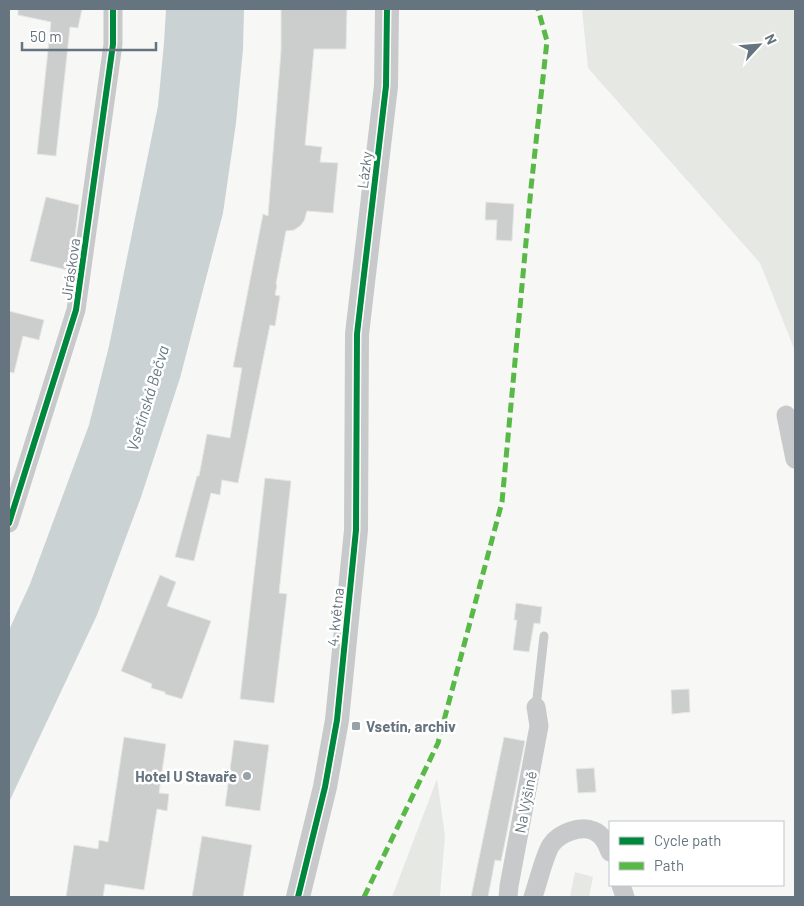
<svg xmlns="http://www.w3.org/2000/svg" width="804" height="906" viewBox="0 0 804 906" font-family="Barlow,sans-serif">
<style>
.green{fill:#e6e8e4}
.water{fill:#cad2d4}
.building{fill:#cccece;stroke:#e6e6e6}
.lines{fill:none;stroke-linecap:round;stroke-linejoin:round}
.service{stroke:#c8c9ca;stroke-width:9}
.minor{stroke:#c8c9ca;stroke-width:19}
.tertiary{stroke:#c8c9ca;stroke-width:24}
.quiet{stroke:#58b947;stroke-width:5;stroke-dasharray:10 5;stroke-linecap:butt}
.cycleway-casing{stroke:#fff;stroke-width:9}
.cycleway{stroke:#00873e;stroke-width:6}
.poi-dot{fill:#98a2a8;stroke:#fff;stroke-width:2}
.labels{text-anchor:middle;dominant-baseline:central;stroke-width:5;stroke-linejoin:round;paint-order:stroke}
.street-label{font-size:15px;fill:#65747e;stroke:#fff}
.poi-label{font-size:15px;font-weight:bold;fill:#65747e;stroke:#fff;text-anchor:start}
.water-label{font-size:16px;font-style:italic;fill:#657a80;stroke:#fff}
</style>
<rect width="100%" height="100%" fill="#f7f7f6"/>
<path class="green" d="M 582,9 L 795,9 L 795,351 L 760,263 L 588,68 Z
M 437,779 L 445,836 L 440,895 L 439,897 L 392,897 Z
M 575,872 L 593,877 L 589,897 L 570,897 Z"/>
<path class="water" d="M 166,9 L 244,9 L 243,49 L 236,123 L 223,213 L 180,378 L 141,497 L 97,615 L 9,802 L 9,630 L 30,584 L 89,425 L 109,346 L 158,106 L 164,43 Z"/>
<path class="building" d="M 18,9 L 82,9 L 78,28 L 70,27 L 56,156 L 37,154 L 51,22 L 18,15 Z
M 281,9 L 347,9 L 346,49 L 314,49 L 305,145 L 322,147 L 320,162 L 338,163 L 333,213 L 307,211 L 304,221 L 300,226 L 294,230 L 286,231 L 276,284 L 277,285 L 275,295 L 280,296 L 275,326 L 270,325 L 238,483 L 222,480 L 220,495 L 211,493 L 194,561 L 175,557 L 197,476 L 199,476 L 207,434 L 230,438 L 242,368 L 233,367 L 263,214 L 268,216 L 281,51 Z
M 46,197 L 79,205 L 75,236 L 67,270 L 30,261 Z
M 486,202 L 514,204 L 512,241 L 496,240 L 497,220 L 485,220 Z
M 9,311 L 44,320 L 39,340 L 23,336 L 14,373 L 9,372 Z
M 265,478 L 291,481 L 279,593 L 287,594 L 274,703 L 240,699 Z
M 160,575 L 176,582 L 167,606 L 211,621 L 182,699 L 165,694 L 165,692 L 151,688 L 152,684 L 121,671 Z
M 516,603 L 542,607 L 540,624 L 534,623 L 529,652 L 513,650 L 517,620 L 514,620 Z
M 689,689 L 690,712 L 672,714 L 671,690 Z
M 124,737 L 166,744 L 159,793 L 169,794 L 168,803 L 167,811 L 157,809 L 144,890 L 105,884 L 103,897 L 66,897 L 74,845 L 98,849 L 99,840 L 108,842 Z
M 504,737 L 525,741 L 504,847 L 501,861 L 495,860 L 488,897 L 471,897 Z
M 234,740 L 269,745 L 260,811 L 225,806 Z
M 594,768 L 596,792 L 578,793 L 576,769 Z
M 202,836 L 252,845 L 243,897 L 192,897 Z"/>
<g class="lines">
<path class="service" d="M 536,707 L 544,636"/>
<path class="minor" d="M 786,415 L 795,459
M 9,523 L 76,310 L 113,44 L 113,9
M 621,885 L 625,897
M 508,897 L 509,886 L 539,726 L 536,707
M 533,897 C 538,883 544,856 551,845 C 559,833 580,825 594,831 C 603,835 607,843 610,852"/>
<path class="tertiary" d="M 298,897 L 325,787 L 337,720 L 356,530 L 357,334 L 386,86 L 387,9"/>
<path class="quiet" d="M 364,897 L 438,743 L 502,502 L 531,188 L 547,41 L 538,9"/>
<g class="cycleway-casing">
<path id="cycleway" d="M 9,523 L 76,310 L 113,44 L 113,9
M 298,897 L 325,787 L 337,720 L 356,530 L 357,334 L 386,86 L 387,9"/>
</g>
<use href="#cycleway" class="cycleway"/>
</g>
<g class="poi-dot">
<rect x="351" y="721" width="10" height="10" rx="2.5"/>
<circle cx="247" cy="776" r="5"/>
</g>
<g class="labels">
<g class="street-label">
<text transform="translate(364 170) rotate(-83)">Lázky</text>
<text transform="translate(70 269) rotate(-82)">Jiráskova</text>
<text transform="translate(335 617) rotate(-84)">4. května</text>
<text transform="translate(525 802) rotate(-79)">Na Výšině</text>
</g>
<g class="poi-label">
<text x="366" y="726">Vsetín, archiv</text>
<text x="237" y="776" text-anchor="end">Hotel U Stavaře</text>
</g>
<g class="water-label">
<text transform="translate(147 398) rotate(-73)">Vsetínská Bečva</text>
</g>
</g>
<rect width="804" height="906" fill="none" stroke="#65747e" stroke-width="20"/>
<rect x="609" y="821" width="175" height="65" fill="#ffffff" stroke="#c1c7cb"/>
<rect x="619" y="837" width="25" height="8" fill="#00873e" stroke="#c1c7cb"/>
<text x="654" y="846" font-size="15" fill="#65747e">Cycle path</text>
<rect x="619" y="862" width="25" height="8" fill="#58b947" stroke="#c1c7cb"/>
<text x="654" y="871" font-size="15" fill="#65747e">Path</text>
<g transform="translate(759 45) rotate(64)" stroke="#ffffff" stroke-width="4" paint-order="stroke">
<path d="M0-4L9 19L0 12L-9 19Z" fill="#65747e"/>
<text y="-8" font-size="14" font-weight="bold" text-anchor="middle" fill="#65747e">N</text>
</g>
<path d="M22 42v8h134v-8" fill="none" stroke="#65747e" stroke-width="2.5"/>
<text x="30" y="42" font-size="15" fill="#65747e" stroke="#ffffff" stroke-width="4" paint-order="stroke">50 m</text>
</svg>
